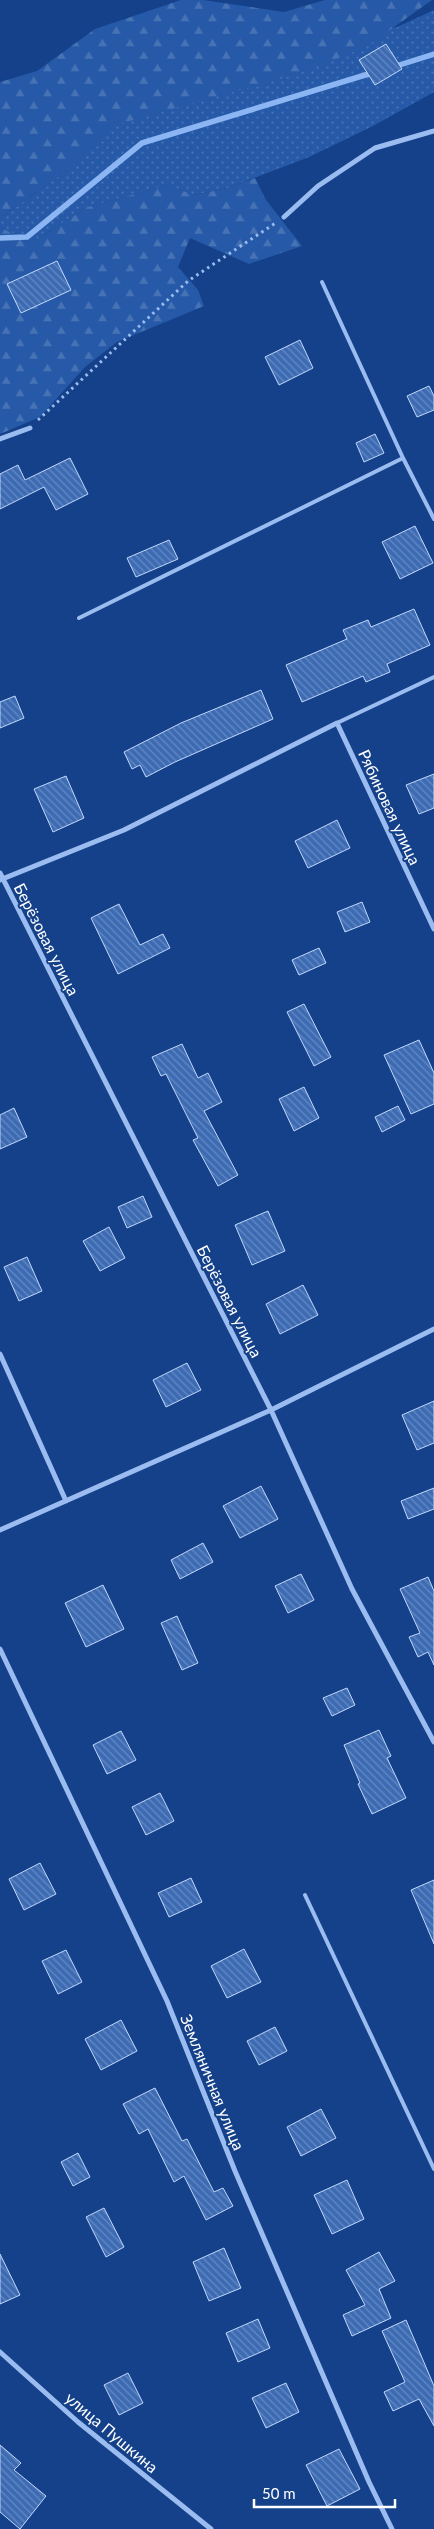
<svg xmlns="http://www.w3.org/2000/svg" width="434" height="2529" viewBox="0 0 434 2529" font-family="Lato,sans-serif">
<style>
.grass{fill:url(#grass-dots)}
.forest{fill:url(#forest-firs)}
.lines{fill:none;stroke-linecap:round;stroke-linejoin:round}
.stream{stroke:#8cb6f3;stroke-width:5.5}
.building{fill:url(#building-back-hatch);stroke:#c1d8fb}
.path{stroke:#9bbcf0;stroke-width:3;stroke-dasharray:2.5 4;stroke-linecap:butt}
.service{stroke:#9bbcf0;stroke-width:4}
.minor{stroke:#9bbcf0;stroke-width:5}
.labels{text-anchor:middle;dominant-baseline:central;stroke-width:4;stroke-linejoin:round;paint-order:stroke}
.street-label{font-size:16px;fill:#fff;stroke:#144189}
</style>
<defs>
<pattern id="grass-dots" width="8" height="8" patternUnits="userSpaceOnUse" patternTransform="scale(1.25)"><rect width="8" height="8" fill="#265aa8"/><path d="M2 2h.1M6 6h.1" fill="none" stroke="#4773b5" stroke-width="1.8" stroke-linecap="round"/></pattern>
<pattern id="forest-firs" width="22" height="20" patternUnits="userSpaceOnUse" patternTransform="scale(1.25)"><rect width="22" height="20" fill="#265aa8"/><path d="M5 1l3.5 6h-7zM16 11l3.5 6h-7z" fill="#4773b5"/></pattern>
<pattern id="building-back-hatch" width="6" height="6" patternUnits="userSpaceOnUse" patternTransform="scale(1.25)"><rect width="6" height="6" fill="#3d6bb3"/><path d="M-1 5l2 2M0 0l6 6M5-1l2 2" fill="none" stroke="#6489c2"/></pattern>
</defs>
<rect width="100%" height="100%" fill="#144189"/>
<path class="grass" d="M 434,10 L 434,92 L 373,126 L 309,157 L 228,188 L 194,195 L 167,185 L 88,207 L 31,243 L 0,227 L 0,218 L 62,174 L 153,73 L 397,27 Z"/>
<path class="forest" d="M 181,0 L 203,0 L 284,12 L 325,0 L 432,0 L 366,47 L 294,75 L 115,125 L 62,174 L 0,218 L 0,82 L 37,71 L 95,29 Z
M 255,178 L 266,200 L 302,246 L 249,264 L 190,238 L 178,267 L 198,290 L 204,306 L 117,342 L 85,367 L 40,417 L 0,434 L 0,227 L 31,243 L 88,207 L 167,185 L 194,195 L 228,188 Z"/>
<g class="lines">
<path class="stream" d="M 393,67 L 434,54
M 0,238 L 27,237 L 142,143 L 375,72"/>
</g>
<path class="building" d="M 386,44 L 402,69 L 375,85 L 359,60 Z
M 57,261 L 71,290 L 21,313 L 7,284 Z
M 300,340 L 313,368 L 279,385 L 265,357 Z
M 429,386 L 434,396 L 434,410 L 417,417 L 407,396 Z
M 375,434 L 384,453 L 364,462 L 356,443 Z
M 70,458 L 88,494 L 56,510 L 44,487 L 0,509 L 0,474 L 18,465 L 25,480 Z
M 415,526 L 433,563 L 400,579 L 382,542 Z
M 169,540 L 178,559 L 136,577 L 127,558 Z
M 414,609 L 430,645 L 387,664 L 390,672 L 366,682 L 363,676 L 302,702 L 286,665 L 347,639 L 343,630 L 368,620 L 371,627 Z
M 261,690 L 273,719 L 175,762 L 146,777 L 140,765 L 132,769 L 124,752 L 181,723 Z
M 15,696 L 24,718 L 0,728 L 0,702 Z
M 434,774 L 434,808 L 419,814 L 406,785 Z
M 66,776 L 84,818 L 53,832 L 34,789 Z
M 337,820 L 350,848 L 308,868 L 295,841 Z
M 362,902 L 370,922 L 345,932 L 337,912 Z
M 119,904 L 140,945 L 163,934 L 170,948 L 118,974 L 91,918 Z
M 319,948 L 326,963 L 299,975 L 292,960 Z
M 304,1004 L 331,1057 L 314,1066 L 287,1012 Z
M 419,1040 L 434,1073 L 434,1104 L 411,1114 L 384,1055 Z
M 182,1044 L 198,1078 L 208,1073 L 222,1102 L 204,1111 L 238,1175 L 218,1186 L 193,1140 L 198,1138 L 166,1074 L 161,1076 L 152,1057 Z
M 304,1087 L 319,1118 L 294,1131 L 279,1099 Z
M 398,1106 L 405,1120 L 382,1132 L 375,1117 Z
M 14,1108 L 27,1137 L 0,1149 L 0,1115 Z
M 143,1196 L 152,1217 L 127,1228 L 118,1207 Z
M 268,1211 L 285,1251 L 252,1265 L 235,1225 Z
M 109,1227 L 125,1258 L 100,1271 L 83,1241 Z
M 27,1257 L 42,1291 L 19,1301 L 4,1267 Z
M 303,1285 L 318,1315 L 280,1334 L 266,1304 Z
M 187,1363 L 201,1390 L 166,1407 L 153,1380 Z
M 434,1401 L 434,1443 L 417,1450 L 402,1415 Z
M 261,1486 L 278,1519 L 240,1538 L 223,1506 Z
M 434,1488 L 434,1509 L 408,1519 L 401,1501 Z
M 203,1543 L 213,1562 L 180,1579 L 171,1560 Z
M 301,1574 L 314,1600 L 288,1613 L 275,1586 Z
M 428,1577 L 434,1591 L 434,1665 L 428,1652 L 418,1657 L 409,1637 L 420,1633 L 400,1589 Z
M 103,1585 L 124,1629 L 86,1647 L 65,1603 Z
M 177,1616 L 198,1663 L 182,1670 L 161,1623 Z
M 347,1688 L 355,1705 L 332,1716 L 323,1698 Z
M 379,1730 L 391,1756 L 387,1758 L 406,1798 L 372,1814 L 358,1784 L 360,1783 L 344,1745 Z
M 121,1731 L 136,1760 L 107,1774 L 93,1745 Z
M 160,1793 L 174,1821 L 146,1835 L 132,1807 Z
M 40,1863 L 56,1894 L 24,1910 L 9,1879 Z
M 191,1878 L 202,1902 L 169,1917 L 158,1893 Z
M 434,1880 L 434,1944 L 411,1890 Z
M 244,1949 L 261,1982 L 227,1998 L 211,1966 Z
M 66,1950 L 82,1982 L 58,1994 L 42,1961 Z
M 121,2020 L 137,2051 L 101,2070 L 85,2039 Z
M 275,2027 L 287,2051 L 259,2065 L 247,2041 Z
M 155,2088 L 182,2141 L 187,2139 L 214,2192 L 223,2188 L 233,2206 L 206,2220 L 184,2176 L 174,2182 L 148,2129 L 139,2134 L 123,2104 Z
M 321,2109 L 336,2138 L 301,2156 L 287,2127 Z
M 78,2153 L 90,2177 L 73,2186 L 61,2162 Z
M 347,2180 L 364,2219 L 332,2234 L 314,2195 Z
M 104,2208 L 124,2247 L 106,2257 L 86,2217 Z
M 224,2248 L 241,2288 L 209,2301 L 193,2262 Z
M 379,2252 L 395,2281 L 379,2289 L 391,2318 L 352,2336 L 343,2315 L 365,2305 L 346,2270 Z
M 0,2254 L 20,2295 L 0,2304 Z
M 258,2319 L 270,2348 L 238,2362 L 226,2333 Z
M 406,2320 L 434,2386 L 434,2426 L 419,2399 L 393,2411 L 384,2392 L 405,2382 L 382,2331 Z
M 128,2373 L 143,2403 L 119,2415 L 104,2385 Z
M 286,2383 L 299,2412 L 266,2428 L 252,2398 Z
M 0,2445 L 21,2463 L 14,2470 L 46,2496 L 20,2529 L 0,2512 Z
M 339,2449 L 360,2489 L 327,2506 L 306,2465 Z"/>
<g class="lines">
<path class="path" d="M 38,420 L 188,281 L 277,222"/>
<path class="service" d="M 322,282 L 403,458 L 434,519
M 79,618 L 403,458
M 337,723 L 434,677
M 305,1895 L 434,2169"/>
<path class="minor" d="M 284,217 L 318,186 L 375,148 L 434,131
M 0,439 L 30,428
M 0,873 L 271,1410 L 352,1589 L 434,1742
M 0,880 L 124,830 L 337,723 L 434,929
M 0,1354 L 66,1501
M 0,1530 L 271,1410 L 434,1329
M 0,1649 L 167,2001 L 235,2171 L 369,2482 L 392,2529
M 0,2352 L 78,2422 L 211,2529"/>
</g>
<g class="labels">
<g class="street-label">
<text transform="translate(390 807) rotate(65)">Рябиновая улица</text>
<text transform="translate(47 939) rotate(63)">Берёзовая улица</text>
<text transform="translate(230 1301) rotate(63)">Берёзовая улица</text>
<text transform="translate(213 2082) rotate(68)">Земляничная улица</text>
<text transform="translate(112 2432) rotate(40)">улица Пушкина</text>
</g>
</g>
<path d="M254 2499v8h141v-8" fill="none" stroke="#ffffff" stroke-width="2.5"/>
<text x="262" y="2499" font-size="15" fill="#ffffff" stroke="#144189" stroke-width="4" paint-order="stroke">50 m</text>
</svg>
